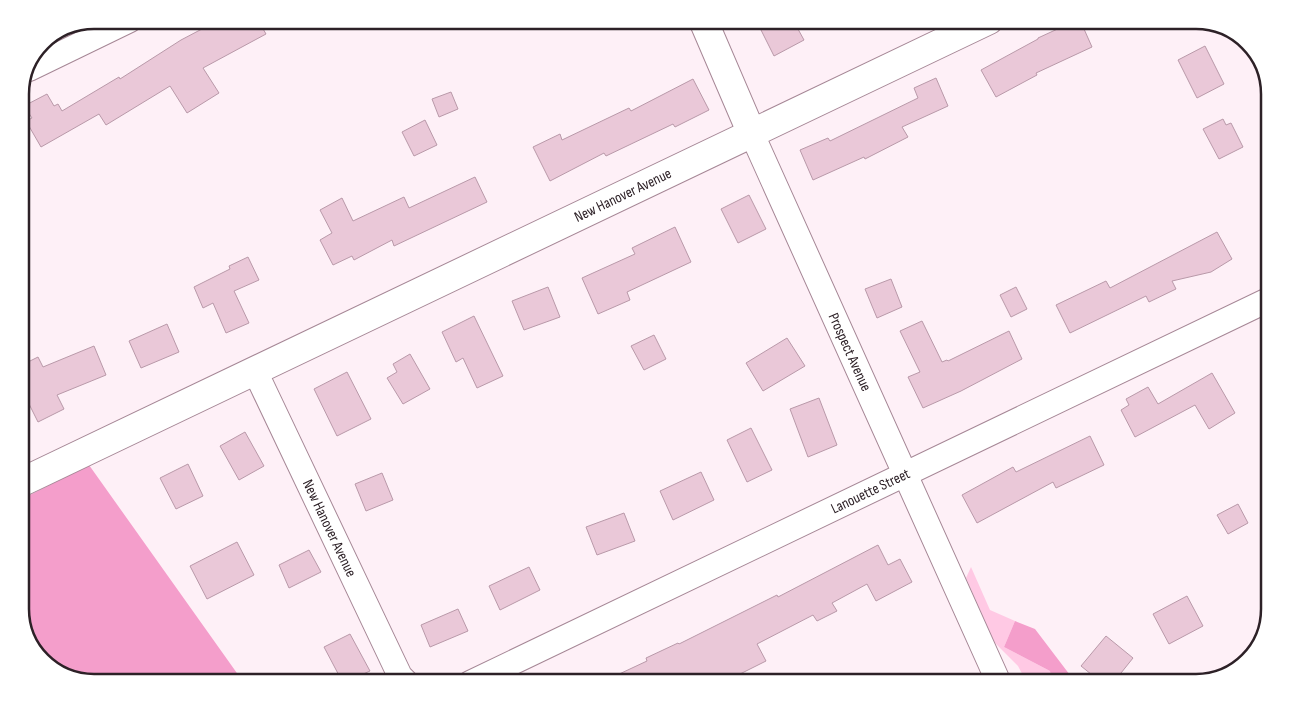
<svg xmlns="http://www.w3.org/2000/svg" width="1290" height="703" viewBox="0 0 1290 703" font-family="'Sofia Sans Condensed',sans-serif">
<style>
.green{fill:#ffc9e4}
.forest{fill:#f49ecb}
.building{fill:#eac8d8;stroke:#b999a9}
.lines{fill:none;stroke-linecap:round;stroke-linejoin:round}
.street-casing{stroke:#a68796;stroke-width:26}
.secondary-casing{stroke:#a68796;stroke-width:30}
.street{stroke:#fff;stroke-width:24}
.secondary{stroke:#fff;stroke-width:28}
.labels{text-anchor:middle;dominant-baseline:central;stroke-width:4;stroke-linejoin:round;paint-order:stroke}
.street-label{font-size:15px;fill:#2d2127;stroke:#fff}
.rim{fill:none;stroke:#2d2127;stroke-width:2.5}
</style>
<rect width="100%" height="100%" fill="#fef0f7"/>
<path class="green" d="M 971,567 L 990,610 L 1015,621 L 1004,647 L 1050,671 L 1052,683 L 1027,683 L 1018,666 L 994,642 L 966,578 Z"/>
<path class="forest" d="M 89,465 L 244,683 L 93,683 L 61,675 L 33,651 L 20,615 L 20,500 Z
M 1015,621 L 1035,629 L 1076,683 L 1052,683 L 1050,671 L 1004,647 Z"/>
<path class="building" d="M 219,20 L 258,20 L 266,34 L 203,68 L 219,93 L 187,113 L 170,86 L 106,125 L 99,114 L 41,147 L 26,121 L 32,118 L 24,106 L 47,94 L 54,106 L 58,104 L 62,111 L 119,77 L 120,79 L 181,40 Z
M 780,20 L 793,20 L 804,40 L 774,56 L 761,30 Z
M 1077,20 L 1080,20 L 1092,47 L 1036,73 L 1037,75 L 996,97 L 981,70 L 1038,39 L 1038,38 Z
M 1205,46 L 1224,84 L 1197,98 L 1178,60 Z
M 936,78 L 948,106 L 902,127 L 908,137 L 865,159 L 864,157 L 813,180 L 800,150 L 828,138 L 830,141 L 918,98 L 914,88 Z
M 693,79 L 709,110 L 675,127 L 673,124 L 606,156 L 604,153 L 550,181 L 533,147 L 560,134 L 562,140 L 629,108 L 631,111 Z
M 451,92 L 458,109 L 439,117 L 432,99 Z
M 1223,119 L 1226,125 L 1231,123 L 1243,147 L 1219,159 L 1203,129 Z
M 425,120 L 437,145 L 414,156 L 402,132 Z
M 475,177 L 487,202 L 394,246 L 392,240 L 354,260 L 352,256 L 333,265 L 320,240 L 332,233 L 320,210 L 342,198 L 353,221 L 404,197 L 409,208 Z
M 749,195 L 766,229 L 738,243 L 721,209 Z
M 675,227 L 691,262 L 627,292 L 630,300 L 598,314 L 582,278 L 635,254 L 632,248 Z
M 1217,232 L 1232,259 L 1211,272 L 1172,281 L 1176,289 L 1149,302 L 1146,296 L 1070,333 L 1056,305 L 1106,281 L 1110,288 Z
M 248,257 L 259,280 L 234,291 L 249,323 L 226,333 L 213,303 L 203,308 L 194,287 L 230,269 L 229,266 Z
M 891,279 L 902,307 L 877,318 L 865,289 Z
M 548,287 L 560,317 L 524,330 L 512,301 Z
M 1016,287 L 1027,309 L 1011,317 L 1000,295 Z
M 474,316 L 503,376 L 477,388 L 463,358 L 456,362 L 442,332 Z
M 922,321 L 942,362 L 947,360 L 948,361 L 1009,331 L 1022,359 L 961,391 L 923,408 L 908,377 L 920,372 L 900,331 Z
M 167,324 L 179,352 L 141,368 L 129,341 Z
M 654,335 L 666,359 L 644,370 L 631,346 Z
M 787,338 L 805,366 L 763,391 L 746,363 Z
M 94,346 L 106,375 L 57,395 L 64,409 L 38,422 L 20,386 L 20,366 L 38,357 L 43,367 Z
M 410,354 L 430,389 L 403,404 L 387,378 L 397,372 L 393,364 Z
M 347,372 L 371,419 L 337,436 L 314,389 Z
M 1212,373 L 1235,413 L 1209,429 L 1195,405 L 1135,437 L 1121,410 L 1129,405 L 1126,399 L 1148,387 L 1158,404 Z
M 819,398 L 837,445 L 808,457 L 790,409 Z
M 751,428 L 772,470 L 747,482 L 727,440 Z
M 245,432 L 264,466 L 239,480 L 220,446 Z
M 1090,436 L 1104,465 L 1056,488 L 1053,482 L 977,523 L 962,495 L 1013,467 L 1016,472 Z
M 188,464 L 203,496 L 176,509 L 160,478 Z
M 701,472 L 714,500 L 673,520 L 660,491 Z
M 382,473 L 393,500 L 366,511 L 355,484 Z
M 1238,504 L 1248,523 L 1228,534 L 1217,515 Z
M 624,513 L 635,541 L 597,555 L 586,527 Z
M 237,542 L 254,575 L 207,599 L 190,566 Z
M 878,545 L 888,565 L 900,559 L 912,582 L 876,601 L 867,584 L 832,603 L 837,611 L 817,621 L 813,615 L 757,644 L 766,661 L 722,683 L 600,683 L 647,661 L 646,658 L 678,643 L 679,644 L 777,595 L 778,597 Z
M 309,550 L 321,572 L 289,588 L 279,565 Z
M 529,567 L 540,590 L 500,610 L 489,586 Z
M 1187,596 L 1203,626 L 1169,644 L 1153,614 Z
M 458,609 L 468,631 L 430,647 L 421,625 Z
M 350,634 L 370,671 L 343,683 L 324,647 Z
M 1106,636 L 1133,658 L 1113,683 L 1102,683 L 1081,666 Z"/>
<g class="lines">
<g class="street-casing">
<g id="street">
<path d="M 29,69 L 130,20"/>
<path id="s1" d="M 752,134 L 999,683"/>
<path id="s2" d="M 255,371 L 400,676 L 407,683"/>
<path id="s3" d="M 470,683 L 1270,299"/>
</g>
</g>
<g class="secondary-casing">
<g id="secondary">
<path d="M 703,20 L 752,134"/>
<path id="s4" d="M 20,483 L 989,20"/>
</g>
</g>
<use href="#street" class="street"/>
<use href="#secondary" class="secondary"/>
</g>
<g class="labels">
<g class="street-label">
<text stroke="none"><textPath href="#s4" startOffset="668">New Hanover Avenue</textPath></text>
<text stroke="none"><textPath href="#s1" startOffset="239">Prospect Avenue</textPath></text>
<text stroke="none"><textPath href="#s3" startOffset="444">Lanouette Street</textPath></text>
<text stroke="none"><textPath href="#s2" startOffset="174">New Hanover Avenue</textPath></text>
</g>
</g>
<path d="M0 0H1290V703H0ZM94 29H1196A65 65 0 0 1 1261 94V609A65 65 0 0 1 1196 674H94A65 65 0 0 1 29 609V94A65 65 0 0 1 94 29Z" fill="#fff" fill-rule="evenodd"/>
<path class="rim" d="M94 29H1196A65 65 0 0 1 1261 94V609A65 65 0 0 1 1196 674H94A65 65 0 0 1 29 609V94A65 65 0 0 1 94 29Z"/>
</svg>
